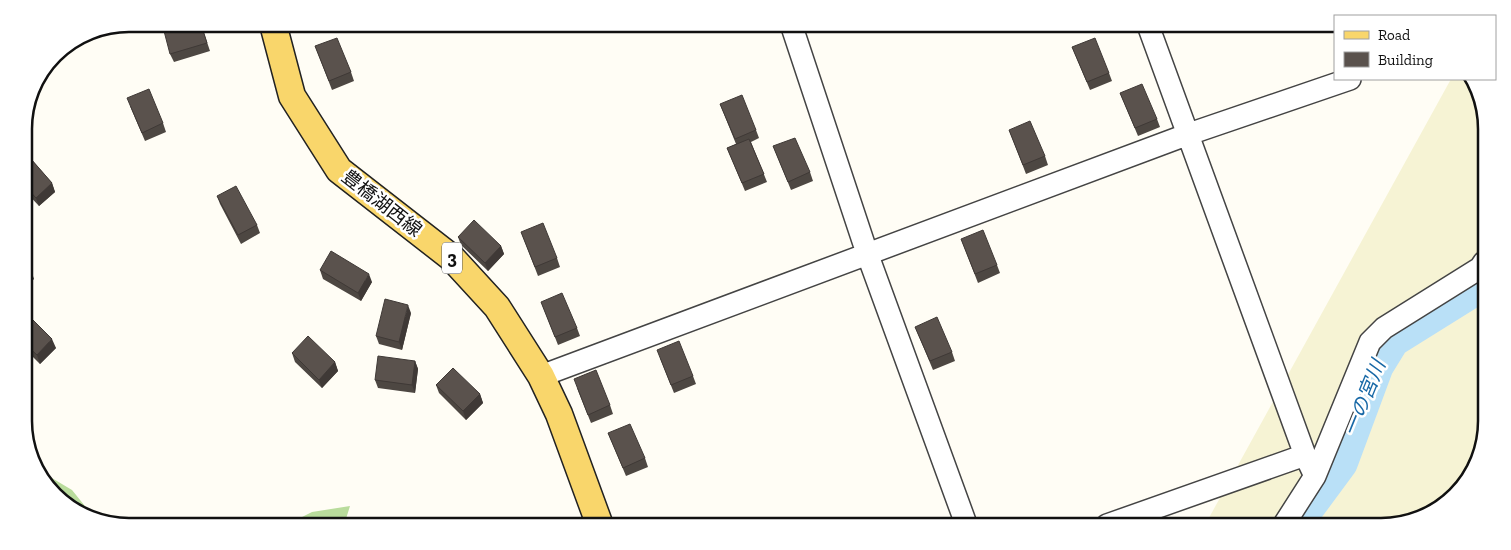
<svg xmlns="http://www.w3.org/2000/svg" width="1511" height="550" viewBox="0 0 1511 550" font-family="'Zilla Slab','Noto Sans JP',serif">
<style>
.farmland{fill:#f6f3d4}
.forest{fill:#b9dc9c}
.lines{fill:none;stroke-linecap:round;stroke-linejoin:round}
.river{stroke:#b9e0f7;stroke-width:38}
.minor-casing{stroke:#444;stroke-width:24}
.major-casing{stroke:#222;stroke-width:29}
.minor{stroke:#fff;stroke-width:21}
.major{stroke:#f9d66b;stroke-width:26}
.wall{fill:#4d4742}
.shaded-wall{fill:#3f3936}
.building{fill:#5a524d;stroke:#3f3936}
.labels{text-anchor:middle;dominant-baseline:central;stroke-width:5;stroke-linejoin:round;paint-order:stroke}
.shield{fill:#fff;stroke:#585858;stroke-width:1}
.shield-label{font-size:18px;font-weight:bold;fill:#111}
.street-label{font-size:19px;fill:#111;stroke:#fff}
.water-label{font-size:20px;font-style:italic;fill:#1768a6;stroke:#fff}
.rim{fill:none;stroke:#111;stroke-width:2.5}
</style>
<rect width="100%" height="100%" fill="#fffdf5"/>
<path class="farmland" d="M 1451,79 L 1470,79 L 1486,115 L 1482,454 L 1446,505 L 1388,526 L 1205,525 Z"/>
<path class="forest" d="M 40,471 L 72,490 L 97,521 L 50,490 Z
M 350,506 L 345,522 L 292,522 L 312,512 Z"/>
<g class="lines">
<path class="river" d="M 1297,526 L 1305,508 L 1339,462 L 1375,365 L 1391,339 L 1484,281"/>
<g class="minor-casing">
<path id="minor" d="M 792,27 L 867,253 L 966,524
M 1149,28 L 1305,455 L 1315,476
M 541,376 L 1186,135 L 1350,79
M 1107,525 L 1305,455
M 1283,526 L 1315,476 L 1370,342 L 1384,328 L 1480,268 L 1484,262"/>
</g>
<g class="major-casing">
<path id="major" d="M 273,24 L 292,96 L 339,170 L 452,258 L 497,307 L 541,376 L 559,414 L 599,523"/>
</g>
<use href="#minor" class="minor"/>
<use href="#major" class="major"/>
</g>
<path class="wall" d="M 201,24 L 210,51 L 174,62 L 170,54 Z
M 315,46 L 351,72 L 354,81 L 332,90 Z
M 1072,47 L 1109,73 L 1112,81 L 1090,90 Z
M 1120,93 L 1157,119 L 1160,127 L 1138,136 Z
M 720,104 L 756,130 L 759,138 L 751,142 L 767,182 L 745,191 L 727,148 L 736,144 Z
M 130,106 L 163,123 L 166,132 L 145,141 Z
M 1009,130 L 1045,156 L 1048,165 L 1026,174 Z
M 773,146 L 810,172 L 813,181 L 791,190 Z
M 24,151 L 52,183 L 55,192 L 39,206 L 24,190 Z
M 217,196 L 257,225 L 260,233 L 241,244 L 220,204 Z
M 521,232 L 557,258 L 560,267 L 538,276 Z
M 458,237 L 501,246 L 504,254 L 488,271 L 461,245 Z
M 961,239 L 997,265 L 1000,273 L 978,283 Z
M 320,270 L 372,282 L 361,301 L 323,279 Z
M 541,302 L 577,328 L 580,336 L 558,345 Z
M 411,313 L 402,350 L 379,344 L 376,336 Z
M 25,323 L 56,348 L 40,364 L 25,349 Z
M 915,327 L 952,352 L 955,361 L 933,370 Z
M 292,353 L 335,362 L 338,371 L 322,388 L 295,362 Z
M 660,358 L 693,376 L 696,384 L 674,393 Z
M 415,361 L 418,369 L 415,393 L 378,388 L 375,380 Z
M 436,385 L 480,394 L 483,403 L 466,420 L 439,393 Z
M 577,388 L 610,405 L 613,414 L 591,423 Z
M 608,433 L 645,458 L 648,467 L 626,476 Z"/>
<path class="shaded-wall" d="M 52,183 L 55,192 L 39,206 L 36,198 Z
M 501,246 L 504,254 L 488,271 L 485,263 Z
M 31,270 L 34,279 L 25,288 L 25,276 Z
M 369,274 L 372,282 L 361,301 L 358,293 Z
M 408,305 L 411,313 L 402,350 L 399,342 Z
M 52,339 L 56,348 L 40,364 L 37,355 Z
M 415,361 L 418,369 L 415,393 L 412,385 Z
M 335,362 L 338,371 L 322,388 L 319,380 Z
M 480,394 L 483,403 L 466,420 L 463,411 Z"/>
<path class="building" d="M 187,24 L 201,24 L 207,43 L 170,54 L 164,31 Z
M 337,38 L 351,72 L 329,81 L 315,46 Z
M 1095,38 L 1109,73 L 1087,82 L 1072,47 Z
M 1142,84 L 1157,119 L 1135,128 L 1120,93 Z
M 149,89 L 163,123 L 142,133 L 127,98 Z
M 742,95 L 756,130 L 735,139 L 720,104 Z
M 1030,121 L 1045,156 L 1023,165 L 1009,130 Z
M 795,138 L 810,172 L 788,182 L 773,146 Z
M 749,139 L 764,174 L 742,183 L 727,148 Z
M 24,151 L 52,183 L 36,198 L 24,185 Z
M 236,186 L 257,225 L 238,235 L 217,196 Z
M 474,220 L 501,246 L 485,263 L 458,237 Z
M 543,223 L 557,258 L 535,267 L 521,232 Z
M 983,230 L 997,265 L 975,274 L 961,239 Z
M 331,251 L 369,274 L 358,293 L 320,270 Z
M 25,265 L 31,270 L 25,276 Z
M 562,293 L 577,328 L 555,337 L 541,302 Z
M 385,299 L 408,305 L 399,342 L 376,336 Z
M 30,317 L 52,339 L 37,355 L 25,344 L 25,323 Z
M 937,317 L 952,352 L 930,361 L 915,327 Z
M 308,336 L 335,362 L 319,380 L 292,353 Z
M 679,341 L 693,376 L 671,385 L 657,350 Z
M 378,356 L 415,361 L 412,385 L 375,380 Z
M 453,368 L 480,394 L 463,411 L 436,385 Z
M 596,370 L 610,405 L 588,415 L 574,379 Z
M 630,424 L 645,458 L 623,468 L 608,433 Z"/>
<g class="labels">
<rect class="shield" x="442" y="242.5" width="20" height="31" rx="4"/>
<g class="shield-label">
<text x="452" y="258">3</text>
</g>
<g class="street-label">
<text transform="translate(382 203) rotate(38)">豊橋湖西線</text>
</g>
<g class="water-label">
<text transform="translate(1364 398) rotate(-68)">一の宮川</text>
</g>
</g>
<path d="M0 0H1511V550H0ZM129 32H1381A97 97 0 0 1 1478 129V421A97 97 0 0 1 1381 518H129A97 97 0 0 1 32 421V129A97 97 0 0 1 129 32Z" fill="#fff" fill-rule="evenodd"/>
<path class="rim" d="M129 32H1381A97 97 0 0 1 1478 129V421A97 97 0 0 1 1381 518H129A97 97 0 0 1 32 421V129A97 97 0 0 1 129 32Z"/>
<rect x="1334" y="15" width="162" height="65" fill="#ffffff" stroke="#a0a0a0"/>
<rect x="1344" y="31" width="25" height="8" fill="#f9d66b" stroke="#a0a0a0"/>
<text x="1378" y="40" font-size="15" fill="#111111">Road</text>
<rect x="1344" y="52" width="25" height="15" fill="#5a524d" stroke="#a0a0a0"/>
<text x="1378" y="65" font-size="15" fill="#111111">Building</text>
</svg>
